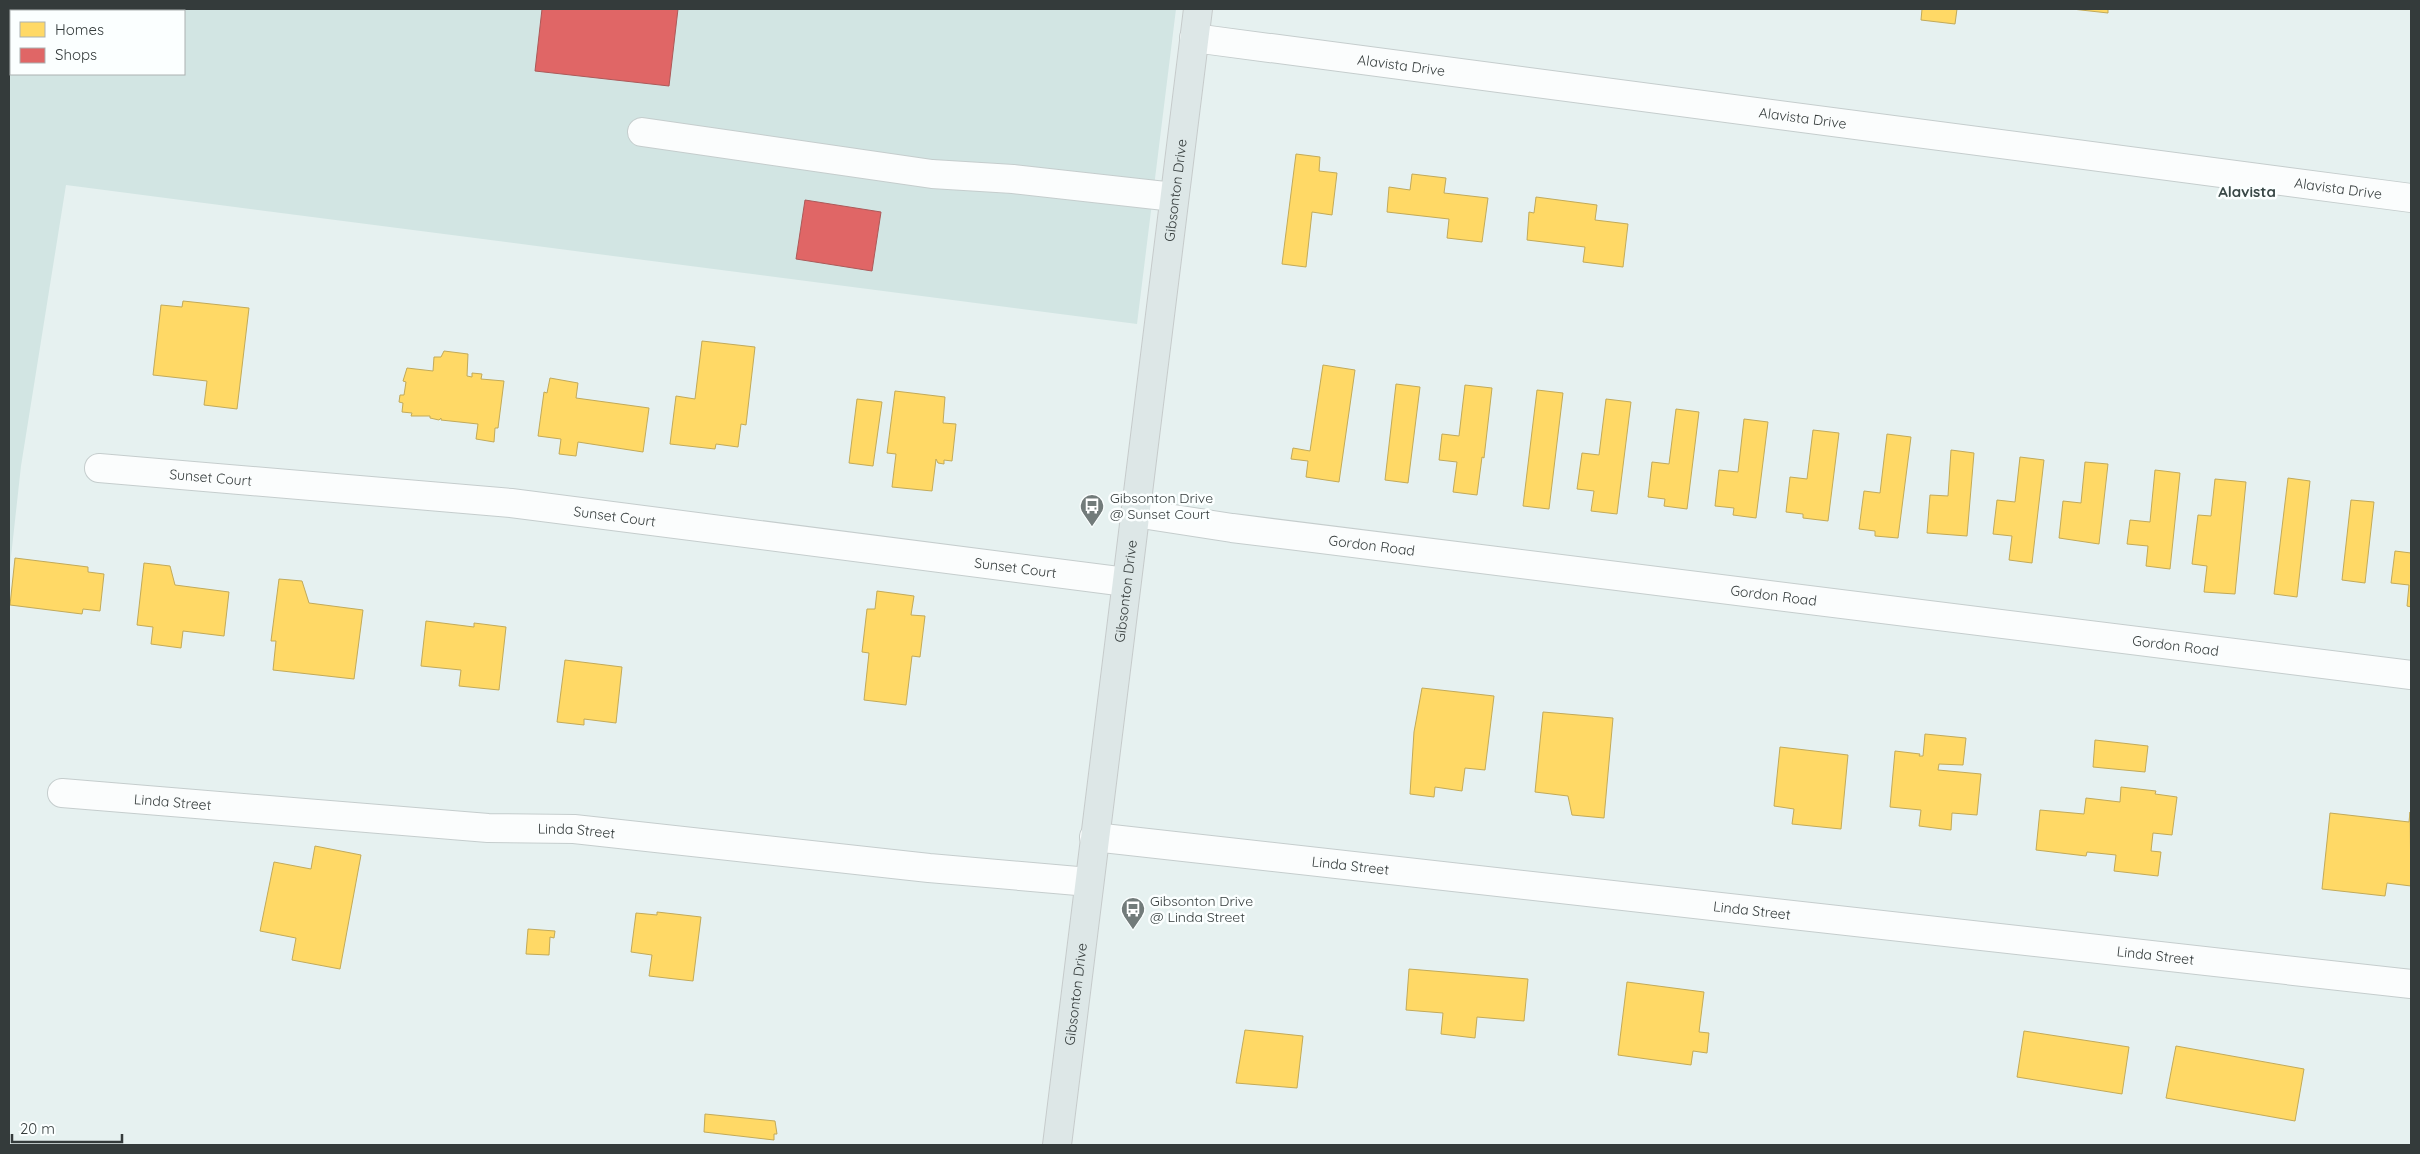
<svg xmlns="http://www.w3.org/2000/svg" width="2420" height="1154" viewBox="0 0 2420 1154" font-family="Quicksand,sans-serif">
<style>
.built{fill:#d2e5e3;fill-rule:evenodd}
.homes{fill:#ffd966;stroke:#c2aa59}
.shops{fill:#e06666;stroke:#ac5959}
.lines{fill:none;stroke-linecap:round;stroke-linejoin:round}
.minor-casing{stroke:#c5cdcd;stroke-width:30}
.major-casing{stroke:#c6cbcb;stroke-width:30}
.minor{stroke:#fbfdfd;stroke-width:28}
.major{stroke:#dde7e7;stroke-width:28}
.labels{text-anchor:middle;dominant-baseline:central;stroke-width:5;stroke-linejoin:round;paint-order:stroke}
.street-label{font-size:14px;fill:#343b3b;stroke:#fbffff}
.poi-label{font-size:14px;fill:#343b3b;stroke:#fbffff;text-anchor:start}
.neighbourhood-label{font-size:15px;font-weight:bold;fill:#394847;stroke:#fbffff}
</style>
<rect width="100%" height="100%" fill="#e6f1f0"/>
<path class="built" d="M 9,9 L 1176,9 L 1137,324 L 66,185 L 21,466 L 9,575 ZM 11,11 L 184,11 L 184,74 L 11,74 Z"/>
<path class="homes" d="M 1922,9 L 1957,9 L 1955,24 L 1921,20 Z
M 2072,9 L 2108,9 L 2108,13 Z
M 1296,154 L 1320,157 L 1319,171 L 1337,173 L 1332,215 L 1312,212 L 1306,267 L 1282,264 Z
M 1412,174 L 1446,178 L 1444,193 L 1488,198 L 1482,242 L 1447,238 L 1449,219 L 1387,212 L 1389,187 L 1410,190 Z
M 1536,197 L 1597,205 L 1595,220 L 1628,224 L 1623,267 L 1583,262 L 1585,247 L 1527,240 L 1529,212 L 1534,213 Z
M 183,301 L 249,308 L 237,409 L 204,405 L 207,381 L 153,375 L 161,305 L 182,307 Z
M 702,341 L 755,347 L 746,425 L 741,424 L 738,447 L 716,444 L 715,449 L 670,444 L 676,396 L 695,399 Z
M 444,351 L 468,354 L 467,376 L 472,377 L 472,373 L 482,374 L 481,379 L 504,381 L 498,428 L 495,428 L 494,442 L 476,439 L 478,424 L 441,420 L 441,418 L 439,420 L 430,418 L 430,416 L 411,416 L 412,413 L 402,412 L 403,403 L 399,402 L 400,395 L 404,395 L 406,382 L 403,381 L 407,368 L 433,371 L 434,357 L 441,357 Z
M 1323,365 L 1355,370 L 1339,482 L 1306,477 L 1308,461 L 1291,459 L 1293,448 L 1310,451 Z
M 550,378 L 578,383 L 576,398 L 649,408 L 643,452 L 578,442 L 576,456 L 559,454 L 561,439 L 538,436 L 544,392 L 547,393 Z
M 1396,384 L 1420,387 L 1408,483 L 1385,480 Z
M 1465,385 L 1492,388 L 1484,458 L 1482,457 L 1477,495 L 1453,492 L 1457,462 L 1439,460 L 1442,434 L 1459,436 Z
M 1537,390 L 1563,393 L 1549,509 L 1523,506 Z
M 895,391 L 945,397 L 943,423 L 956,424 L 952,461 L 944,460 L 944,464 L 938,463 L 936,459 L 932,491 L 892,487 L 896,454 L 887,453 Z
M 857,399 L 882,402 L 873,466 L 849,463 Z
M 1606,399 L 1631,402 L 1617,514 L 1591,511 L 1594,491 L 1577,489 L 1582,453 L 1599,455 Z
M 1676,409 L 1699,412 L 1687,509 L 1664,506 L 1665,499 L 1648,497 L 1652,462 L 1669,464 Z
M 1744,419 L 1768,422 L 1756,518 L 1733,515 L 1734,508 L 1715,506 L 1719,470 L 1738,472 Z
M 1813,430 L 1839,433 L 1828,521 L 1803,518 L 1803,514 L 1786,512 L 1790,477 L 1807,479 Z
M 1887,434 L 1911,437 L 1898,538 L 1875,536 L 1875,531 L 1859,529 L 1864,491 L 1880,493 Z
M 1951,450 L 1974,453 L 1967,536 L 1927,533 L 1930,495 L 1948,496 Z
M 2020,457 L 2044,460 L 2032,563 L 2009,560 L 2012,536 L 1993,534 L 1997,500 L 2015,502 Z
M 2085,462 L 2108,464 L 2099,544 L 2059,538 L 2063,501 L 2081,503 Z
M 2155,470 L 2180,473 L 2170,569 L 2146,566 L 2148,546 L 2127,544 L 2130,520 L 2150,522 Z
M 2288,478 L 2310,481 L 2297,597 L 2274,594 Z
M 2215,479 L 2246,482 L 2235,594 L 2204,592 L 2207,566 L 2192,564 L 2198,515 L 2211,516 Z
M 2351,500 L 2374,502 L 2365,583 L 2342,580 Z
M 2395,551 L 2411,553 L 2411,607 L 2407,606 L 2409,585 L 2391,583 Z
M 15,558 L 88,567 L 88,572 L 104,574 L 100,611 L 83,609 L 82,614 L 10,605 Z
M 144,563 L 170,566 L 175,585 L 229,592 L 224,636 L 183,631 L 181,648 L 151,644 L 153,627 L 137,625 Z
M 279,579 L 302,581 L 309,603 L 363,610 L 354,679 L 273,670 L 276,641 L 271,641 Z
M 877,591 L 914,596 L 911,615 L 925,616 L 920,657 L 912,656 L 906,705 L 864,700 L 869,653 L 862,652 L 867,609 L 875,609 Z
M 426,621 L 474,627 L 474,623 L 506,627 L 499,690 L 459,686 L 461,670 L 421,666 Z
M 565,660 L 622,667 L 616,723 L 584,719 L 584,725 L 557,722 Z
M 1422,688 L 1494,696 L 1485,770 L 1465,768 L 1462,791 L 1435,787 L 1434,797 L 1410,794 L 1414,732 Z
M 1543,712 L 1613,718 L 1604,818 L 1572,815 L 1568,796 L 1535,792 Z
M 1925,734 L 1966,738 L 1963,765 L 1939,764 L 1938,770 L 1981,774 L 1977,815 L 1952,813 L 1951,830 L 1919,826 L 1921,810 L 1890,807 L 1895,751 L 1920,754 L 1919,756 L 1923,756 Z
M 2095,740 L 2148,746 L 2145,772 L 2093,767 Z
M 1780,747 L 1848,755 L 1841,829 L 1792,824 L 1794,809 L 1774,806 Z
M 2121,787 L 2156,791 L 2155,794 L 2177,797 L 2172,835 L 2153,833 L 2151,851 L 2161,852 L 2158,876 L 2114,871 L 2116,855 L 2087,852 L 2086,856 L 2036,850 L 2040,810 L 2084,814 L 2086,798 L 2120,802 Z
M 2410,812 L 2411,886 L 2387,883 L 2385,896 L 2322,889 L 2330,813 L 2409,822 Z
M 315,846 L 361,855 L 340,969 L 292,960 L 296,938 L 260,931 L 274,862 L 311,869 Z
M 657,912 L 701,917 L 693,981 L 649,976 L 652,955 L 631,952 L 636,913 L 657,915 Z
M 528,929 L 555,931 L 554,938 L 550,937 L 549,955 L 526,954 Z
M 1409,969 L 1528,979 L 1524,1021 L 1477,1017 L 1475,1038 L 1441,1034 L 1443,1013 L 1406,1010 Z
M 1627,982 L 1704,992 L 1699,1032 L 1709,1033 L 1707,1053 L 1693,1051 L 1691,1065 L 1618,1055 Z
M 1245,1030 L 1303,1036 L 1297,1088 L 1236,1083 Z
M 2024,1031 L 2129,1047 L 2122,1094 L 2017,1077 Z
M 2176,1046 L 2304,1069 L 2295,1121 L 2166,1098 Z
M 705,1114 L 775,1121 L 777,1134 L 774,1134 L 774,1140 L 704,1132 Z"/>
<path class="shops" d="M 542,9 L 678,9 L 669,86 L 535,71 Z
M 805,200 L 881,212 L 872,271 L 796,259 Z"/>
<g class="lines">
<g class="minor-casing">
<g id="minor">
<path id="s1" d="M 1194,38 L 2411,198"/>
<path d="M 642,132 L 932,174 L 1013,179 L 1174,197"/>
<path id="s2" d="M 99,468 L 511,503 L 1126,582"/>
<path id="s3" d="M 1135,513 L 1232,528 L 2411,675"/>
<path id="s4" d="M 62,793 L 488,828 L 574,829 L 929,868 L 1089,882"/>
<path id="s5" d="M 1094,837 L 2411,984"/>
</g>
</g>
<g class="major-casing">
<g id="major">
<path id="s6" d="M 1057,1145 L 1198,9"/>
</g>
</g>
<use href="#minor" class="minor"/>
<use href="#major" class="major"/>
</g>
<defs>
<g id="bus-pin" transform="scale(1.25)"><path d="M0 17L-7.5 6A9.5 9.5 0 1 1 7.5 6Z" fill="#727b7a" stroke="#fbffff"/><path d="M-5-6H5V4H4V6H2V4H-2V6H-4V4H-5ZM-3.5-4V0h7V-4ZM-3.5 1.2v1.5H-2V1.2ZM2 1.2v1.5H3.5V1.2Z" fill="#fff"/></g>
</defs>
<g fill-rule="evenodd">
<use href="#bus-pin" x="1092" y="506"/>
<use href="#bus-pin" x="1133" y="909"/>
</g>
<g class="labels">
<g class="street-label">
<text stroke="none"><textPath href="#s1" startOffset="209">Alavista Drive</textPath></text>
<text stroke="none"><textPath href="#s1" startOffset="614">Alavista Drive</textPath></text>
<text stroke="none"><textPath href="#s1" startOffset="1154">Alavista Drive</textPath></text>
<text stroke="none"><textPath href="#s6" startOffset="962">Gibsonton Drive</textPath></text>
<text stroke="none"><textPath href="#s2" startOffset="112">Sunset Court</textPath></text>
<text stroke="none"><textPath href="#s2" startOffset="518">Sunset Court</textPath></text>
<text stroke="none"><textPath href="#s3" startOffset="239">Gordon Road</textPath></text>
<text stroke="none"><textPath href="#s2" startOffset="922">Sunset Court</textPath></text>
<text stroke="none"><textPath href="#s6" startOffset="558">Gibsonton Drive</textPath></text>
<text stroke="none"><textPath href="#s3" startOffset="644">Gordon Road</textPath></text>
<text stroke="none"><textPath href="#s3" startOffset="1049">Gordon Road</textPath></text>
<text stroke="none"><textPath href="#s4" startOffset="111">Linda Street</textPath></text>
<text stroke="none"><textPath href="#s4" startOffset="516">Linda Street</textPath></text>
<text stroke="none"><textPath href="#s5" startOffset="258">Linda Street</textPath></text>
<text stroke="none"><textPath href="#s5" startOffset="662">Linda Street</textPath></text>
<text stroke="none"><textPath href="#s5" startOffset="1068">Linda Street</textPath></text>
<text stroke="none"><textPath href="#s6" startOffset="152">Gibsonton Drive</textPath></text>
</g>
<g class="poi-label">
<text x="1110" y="498">Gibsonton Drive<tspan x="1110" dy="16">@ Sunset Court</tspan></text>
<text x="1150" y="901">Gibsonton Drive<tspan x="1150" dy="16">@ Linda Street</tspan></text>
</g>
<g class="neighbourhood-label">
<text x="2247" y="191">Alavista</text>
</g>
</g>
<rect width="2420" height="1154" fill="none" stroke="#343b3b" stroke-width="20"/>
<rect x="10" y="10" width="175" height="65" fill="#fbffff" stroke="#abb1b1"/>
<rect x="20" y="22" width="25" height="15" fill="#ffd966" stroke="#abb1b1"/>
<text x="55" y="35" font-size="15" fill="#343b3b">Homes</text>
<rect x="20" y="48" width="25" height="15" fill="#e06666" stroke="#abb1b1"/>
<text x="55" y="60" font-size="15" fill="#343b3b">Shops</text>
<path d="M12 1134v8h110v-8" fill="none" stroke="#343b3b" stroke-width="2.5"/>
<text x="20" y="1134" font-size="15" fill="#343b3b" stroke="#fbffff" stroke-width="4" paint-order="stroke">20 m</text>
</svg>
